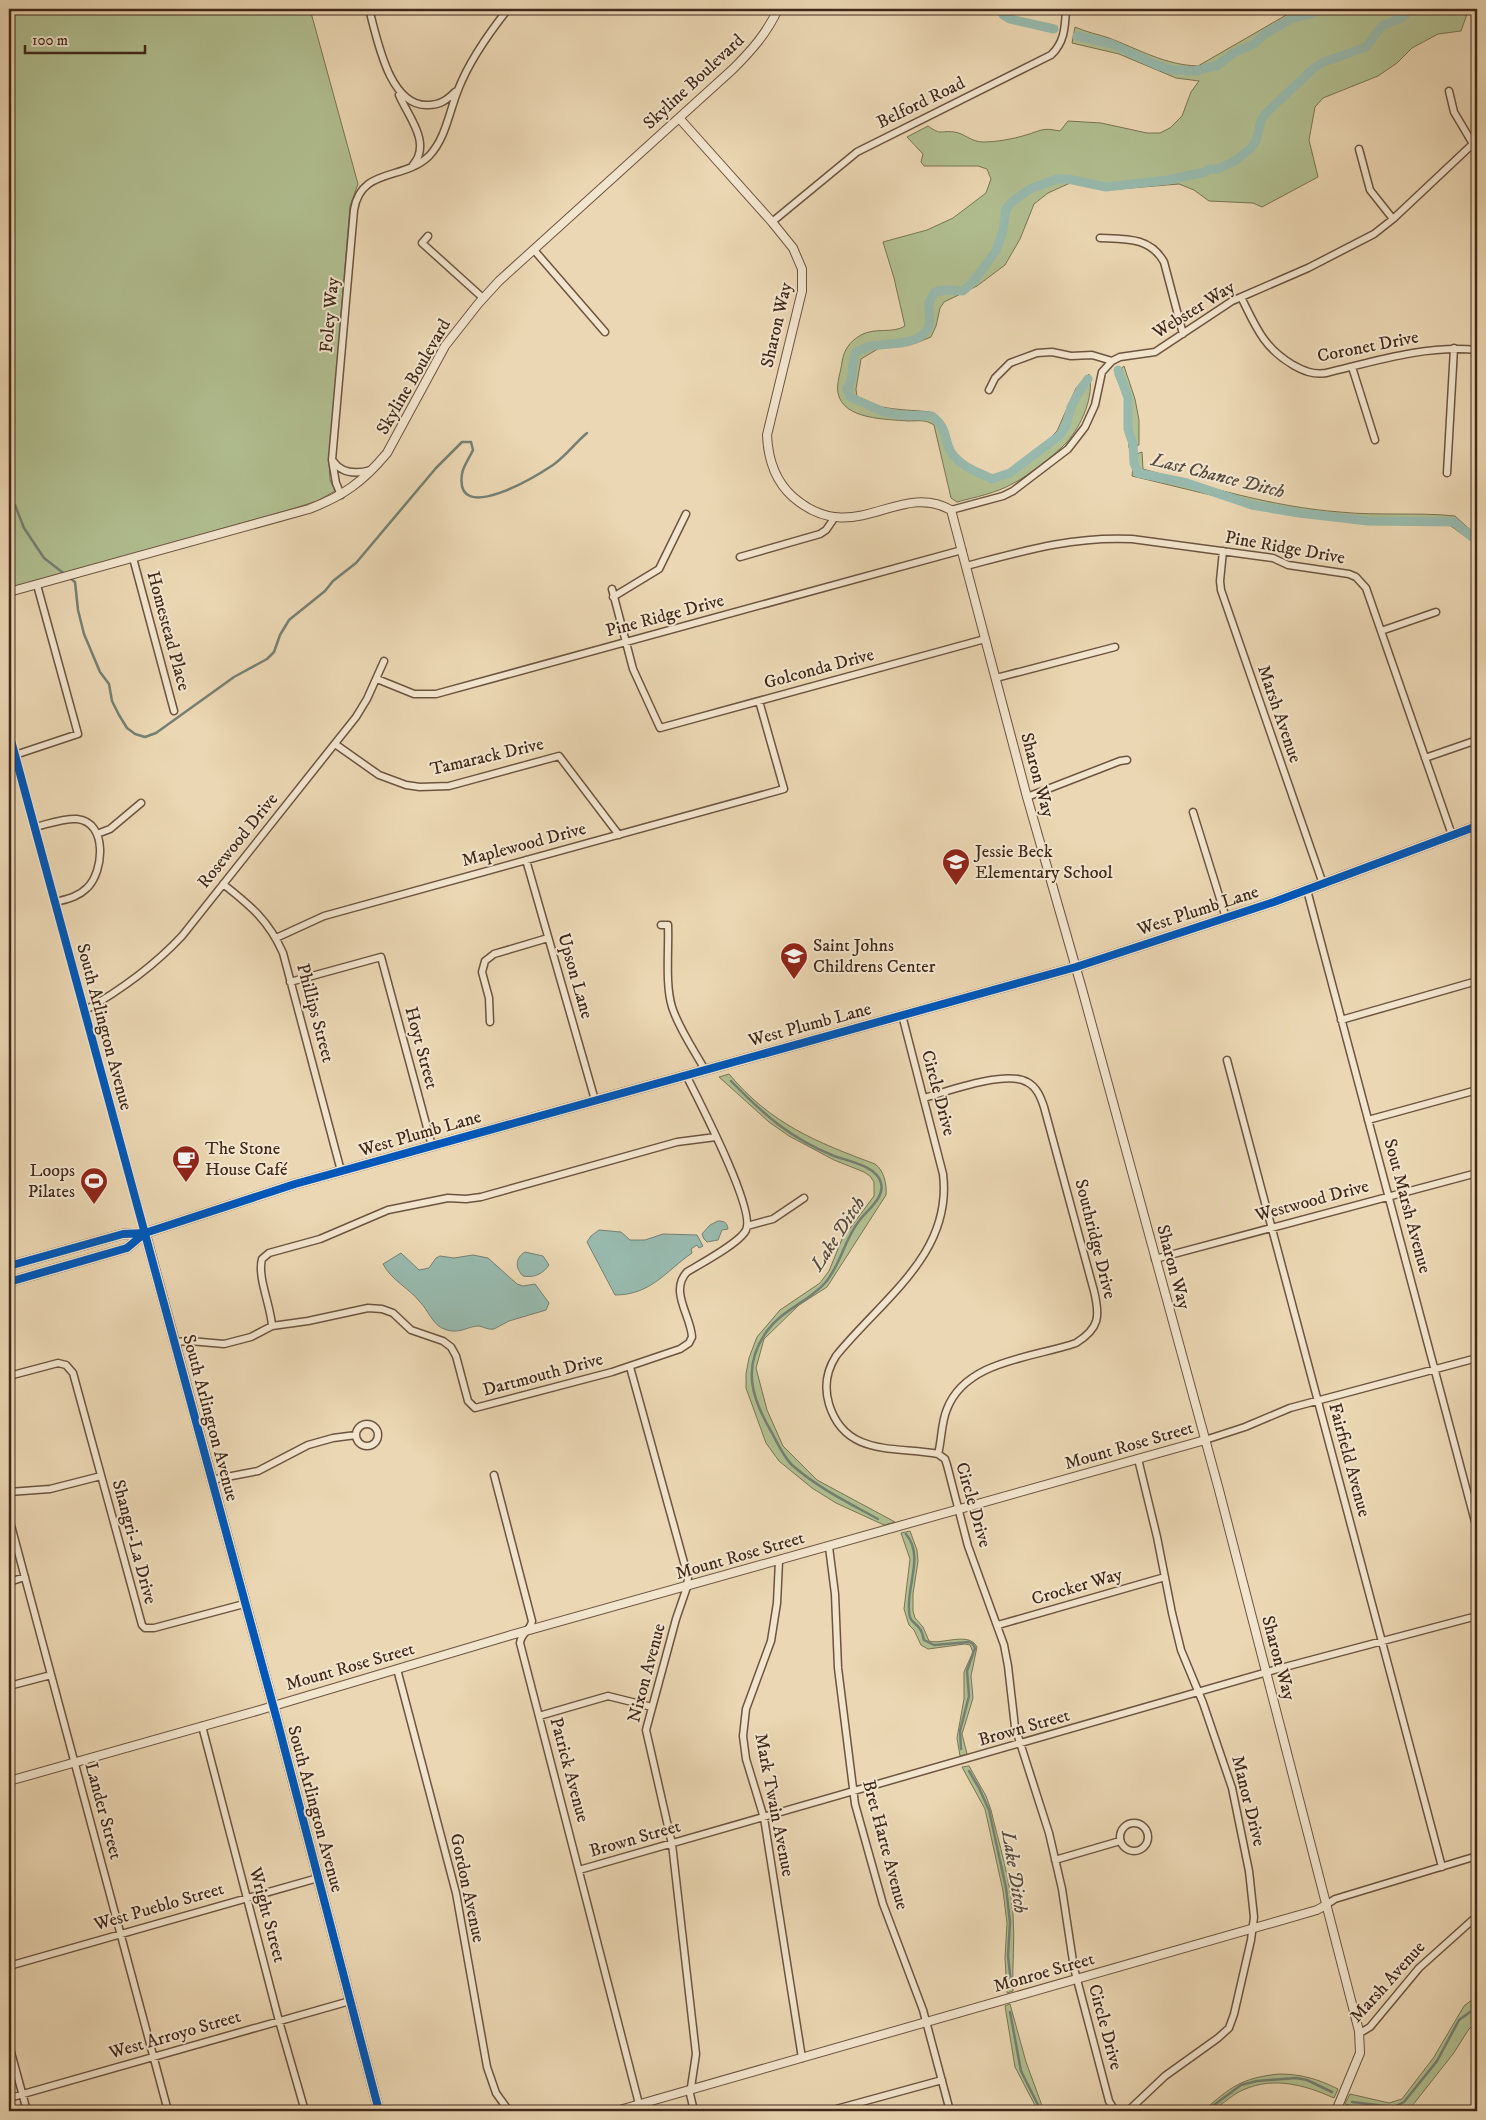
<svg xmlns="http://www.w3.org/2000/svg" width="1486" height="2120" viewBox="0 0 1486 2120" font-family="'IM FELL DW Pica',serif">
<style>
.green{fill:#b1bf91;stroke:#797456}
.water{fill:#98baae;stroke:#758073}
.lines{fill:none;stroke-linecap:round;stroke-linejoin:round}
.stream{stroke:#758073;stroke-width:2.5}
.canal{stroke:#98baae;stroke-width:9}
.minor-casing{stroke:#6c5440;stroke-width:9}
.tertiary-casing{stroke:#6c5440;stroke-width:10}
.secondary-casing{stroke:#41281a;stroke-width:11}
.minor{stroke:#f2e5ce;stroke-width:6}
.tertiary{stroke:#f2e5ce;stroke-width:8}
.secondary{stroke:#f2e5ce;stroke-width:9}
.cycleway-casing{stroke:#f2e5ce;stroke-width:11}
.cycleway{stroke:#0057b8;stroke-width:8}
.labels{text-anchor:middle;dominant-baseline:central;stroke-width:4;stroke-linejoin:round;paint-order:stroke}
.street-label{font-size:18px;fill:#41281a;stroke:#f2e5ce}
.poi-label{font-size:18px;fill:#41281a;stroke:#f2e5ce;text-anchor:start}
.water-label{font-size:19px;font-style:italic;fill:#574c3f;stroke:#f2e5ce}
</style>
<rect width="100%" height="100%" fill="#ebd7b3"/>
<filter id="stains"><feTurbulence type="fractalNoise" baseFrequency=".004" numOctaves="4"/><feColorMatrix values="0 0 0 0 .2 0 0 0 0 .09 0 0 0 0 .02 0 0 0 .5 -.17"/></filter>
<radialGradient id="worn" r=".72"><stop offset=".6" stop-color="#630" stop-opacity="0"/><stop offset="1" stop-color="#630" stop-opacity=".3"/></radialGradient>
<path class="green" d="M 9,9 L 310,9 L 358,184 L 350,206 L 329,461 L 330,480 L 335,491 L 317,501 L 295,508 L 9,589 Z
M 1302,9 L 1472,9 L 1467,14 L 1461,31 L 1438,34 L 1412,48 L 1397,63 L 1378,76 L 1323,98 L 1315,107 L 1309,140 L 1318,177 L 1262,207 L 1253,203 L 1209,201 L 1194,190 L 1179,184 L 1106,190 L 1070,183 L 1048,193 L 1034,204 L 1020,239 L 1005,265 L 977,286 L 944,302 L 940,308 L 936,326 L 931,337 L 916,343 L 881,347 L 861,359 L 856,389 L 857,397 C 879,411 905,409 930,412 L 946,428 L 950,447 L 955,454 L 967,466 L 993,478 L 1002,476 L 1044,444 L 1057,431 L 1076,388 L 1089,374 C 1095,396 1081,426 1067,442 C 1056,454 1027,477 1012,484 C 996,493 976,497 957,502 L 951,498 L 934,425 C 925,419 918,421 908,421 C 887,419 843,420 838,393 C 836,384 841,371 842,362 C 844,350 849,342 861,335 C 875,327 892,334 905,326 L 894,278 L 883,242 L 927,230 L 953,218 L 986,193 L 991,179 L 987,169 L 978,166 L 924,166 L 921,162 L 923,154 L 907,137 L 928,126 C 942,136 940,130 954,132 C 964,133 971,142 983,142 C 996,142 1013,139 1026,135 C 1041,131 1041,127 1060,131 L 1068,121 L 1101,123 L 1147,133 L 1160,133 L 1170,128 L 1182,116 L 1191,92 L 1199,81 L 1176,78 L 1119,54 L 1072,43 L 1075,27 C 1086,32 1097,34 1109,38 C 1138,49 1165,65 1198,66 L 1288,14 Z
M 1124,366 L 1135,399 L 1139,420 L 1139,445 L 1129,448 L 1126,401 L 1115,374 Z
M 1142,452 L 1143,469 C 1208,487 1273,507 1340,512 C 1378,516 1417,512 1455,516 L 1477,536 L 1477,545 L 1451,526 L 1443,523 L 1408,525 L 1320,517 L 1256,506 L 1132,476 L 1134,455 Z
M 729,1074 C 771,1124 816,1142 875,1164 C 884,1170 887,1185 886,1195 L 827,1287 L 799,1305 L 764,1339 L 756,1368 L 767,1410 L 783,1446 L 817,1480 L 895,1522 L 884,1525 L 836,1503 L 812,1488 L 779,1461 L 766,1443 L 746,1388 L 746,1374 L 749,1358 L 757,1337 L 780,1310 L 820,1283 L 829,1271 L 842,1239 L 874,1196 L 874,1182 L 870,1176 L 864,1172 L 834,1160 L 789,1136 L 769,1122 L 719,1077 Z
M 910,1531 L 917,1550 L 918,1561 L 913,1594 L 913,1611 L 915,1618 L 923,1627 L 929,1641 C 942,1645 969,1631 977,1647 L 971,1676 L 973,1698 L 962,1734 L 967,1754 L 960,1756 L 957,1738 L 964,1699 L 964,1672 L 973,1652 L 970,1645 L 965,1644 L 928,1649 L 921,1645 L 914,1630 L 909,1625 L 904,1609 L 910,1559 L 901,1533 Z
M 969,1766 L 986,1796 L 991,1810 C 999,1844 1010,1879 1013,1914 C 1015,1940 1012,1965 1013,1991 L 1007,1993 L 1005,1958 L 1007,1923 L 1003,1891 L 985,1809 L 962,1767 Z
M 1477,1996 L 1477,2021 L 1469,2029 L 1453,2054 L 1408,2111 L 1374,2111 L 1345,2104 L 1350,2094 L 1389,2103 L 1402,2099 L 1434,2057 L 1464,2006 Z
M 1010,2004 L 1026,2062 L 1044,2111 L 1038,2111 L 1015,2067 L 1005,2006 Z
M 1279,2074 C 1301,2074 1318,2079 1338,2089 L 1334,2098 C 1303,2084 1269,2075 1237,2093 C 1225,2100 1217,2111 1203,2111 C 1231,2087 1241,2078 1279,2074 Z"/>
<path class="water" d="M 718,1221 C 724,1221 727,1222 728,1229 L 722,1230 L 718,1240 L 707,1242 L 704,1239 L 702,1234 L 710,1225 Z
M 599,1230 L 621,1232 L 630,1240 L 645,1240 L 663,1234 L 697,1235 L 703,1246 L 699,1248 L 697,1245 L 691,1249 L 692,1253 C 666,1271 651,1295 615,1295 L 587,1242 L 591,1236 Z
M 525,1252 L 543,1256 L 549,1265 C 543,1274 534,1278 523,1276 C 515,1268 515,1258 525,1252 Z
M 401,1253 L 419,1270 L 429,1268 L 436,1258 L 440,1256 L 454,1258 L 473,1255 L 488,1258 L 517,1284 L 523,1286 L 535,1284 L 549,1303 L 546,1310 L 509,1321 L 494,1329 C 488,1330 484,1327 479,1326 C 467,1326 458,1336 442,1328 C 432,1323 428,1310 420,1302 C 409,1288 391,1280 383,1264 Z"/>
<g class="lines">
<path class="stream" d="M 15,505 L 24,528 L 44,558 L 75,582 L 78,610 L 84,634 L 100,672 L 109,684 L 112,701 L 119,715 L 127,728 L 135,734 L 145,737 L 156,733 L 234,677 L 267,659 L 274,652 L 280,635 L 289,620 L 325,591 L 333,581 L 356,563 L 436,468 L 462,442 L 471,442 L 473,450 C 470,457 463,466 462,474 C 454,527 538,475 553,465 C 566,456 575,443 587,433
M 731,1081 C 764,1115 790,1138 834,1156 C 848,1161 877,1166 881,1183 C 885,1198 867,1210 859,1221 C 844,1240 841,1265 825,1283 C 808,1302 782,1310 767,1331 C 741,1367 752,1399 772,1433 C 778,1444 783,1456 792,1465 C 818,1488 849,1503 878,1519
M 906,1534 C 924,1556 907,1584 909,1610 C 909,1623 915,1621 920,1629 C 922,1631 923,1637 924,1640 L 934,1645 L 969,1642 L 973,1644 L 975,1648 L 967,1671 L 969,1696 L 960,1731 L 961,1749
M 969,1771 L 979,1788 L 989,1810 L 1006,1888 L 1010,1922 L 1008,1956 L 1011,1983
M 1010,2012 L 1021,2071 L 1041,2111
M 1352,2102 L 1394,2107 L 1404,2102 L 1437,2061 L 1459,2020 L 1477,2007
M 1206,2111 L 1241,2085 L 1257,2081 L 1296,2078 L 1307,2080 L 1332,2092"/>
<path class="canal" d="M 1003,9 L 1003,15 L 1010,19 L 1054,29
M 1077,36 L 1112,44 L 1159,66 L 1173,70 L 1195,71 L 1216,66 L 1234,53 L 1254,44 L 1265,34 L 1293,18 L 1310,14 L 1319,9
M 1118,370 L 1128,398 L 1128,429 L 1133,444 L 1134,463 L 1138,473 L 1187,483 L 1252,505 L 1299,513 L 1368,521 L 1454,522 L 1477,541
M 1088,379 L 1080,390 L 1071,407 L 1066,426 L 1060,435 L 1010,473 L 992,479 C 978,472 958,466 950,450 C 943,435 948,429 932,416 L 900,415 L 884,412 L 850,397 L 847,389 C 855,378 850,364 856,352 C 861,350 866,347 871,346 C 887,343 920,346 928,328 C 934,314 922,310 935,292 L 946,290 L 963,291 L 972,283 L 996,251 L 1003,231 L 1006,209 L 1012,202 L 1030,189 L 1057,179 L 1068,179 L 1106,187 L 1168,180 L 1205,172 L 1209,169 L 1218,169 L 1235,161 L 1251,148 L 1256,141 L 1261,120 L 1266,113 L 1314,68 L 1324,62 L 1366,47 L 1382,26 L 1401,18 L 1412,9"/>
<g class="minor-casing">
<path id="minor" d="M 369,9 C 377,38 389,107 428,105 C 440,105 447,100 455,92
M 1449,91 L 1454,112 L 1473,144
M 399,95 C 408,116 432,143 413,165
M 1359,149 L 1370,190 L 1393,219
M 772,222 L 857,152 L 1051,55 C 1065,42 1065,26 1066,9
M 428,236 L 422,243 L 483,298
M 1100,238 C 1126,239 1150,237 1164,262 L 1183,334
M 534,250 L 605,332
M 1241,297 C 1256,327 1263,347 1293,365 C 1304,371 1313,375 1326,373 C 1376,361 1425,345 1477,350
M 1352,367 L 1375,440
M 989,390 L 995,378 L 1010,363 L 1037,353 L 1052,352 L 1071,356 L 1092,355 L 1112,361
M 333,461 C 342,474 357,474 371,470
M 1447,473 L 1454,348
M 341,495 L 336,483 L 332,460 L 354,210 C 361,167 403,181 429,156 C 446,138 449,112 458,90 C 469,61 489,33 508,9
M 951,510 L 1003,496 L 1013,491 L 1068,449 L 1085,427 L 1095,405 L 1102,372 L 1112,361 L 1120,357 L 1155,352 L 1232,301 L 1308,268 L 1374,234 L 1393,219 L 1477,140
M 1223,551 L 1220,581 L 1221,590 L 1323,884
M 740,557 L 820,534 L 826,530 L 835,517
M 133,558 L 174,711
M 966,566 C 1023,551 1073,536 1132,539 L 1273,558 L 1288,565 L 1349,574 L 1356,577 L 1366,588 L 1452,835
M 612,589 L 633,669 L 660,728 L 985,639
M 613,597 L 659,569 L 686,514
M 1381,631 L 1436,612
M 996,678 L 1115,647
M 377,679 L 414,694 L 436,694 L 962,550
M 335,744 L 379,775 L 406,785 L 420,787 L 449,786 L 559,756 L 619,835
M 15,755 L 78,734 L 37,585
M 1425,758 L 1477,740
M 1027,797 L 1120,761 L 1127,760
M 1193,812 L 1226,918
M 35,827 C 48,824 64,818 77,819 C 108,822 104,872 87,888 C 78,897 67,899 56,902
M 97,834 L 110,829 L 141,803
M 526,860 L 595,1100
M 223,884 C 251,906 269,921 283,953 L 341,1171
M 1307,890 L 1477,1529
M 661,925 L 668,925 C 669,950 665,984 672,1007 C 679,1029 694,1050 705,1070
M 276,938 L 324,916 L 784,789 L 759,701
M 290,982 L 381,957 L 432,1146
M 84,1011 C 121,990 153,967 182,936 L 356,717 L 367,699 L 384,661
M 902,1015 L 943,1174 C 953,1254 881,1300 836,1356 C 827,1370 824,1387 829,1404 C 845,1457 895,1446 938,1454 L 945,1459 L 947,1465 L 968,1546 L 1004,1645 L 1008,1666 L 1015,1727 L 1049,1833 L 1062,1889 L 1074,1968 L 1109,2101 L 1115,2111
M 1341,1020 L 1477,981
M 490,1022 L 489,998 L 482,972 L 485,961 L 494,954 L 548,938
M 1227,1060 L 1442,1867
M 924,1098 C 948,1091 1006,1070 1027,1082 C 1037,1087 1041,1098 1044,1107 L 1094,1291 C 1100,1316 1100,1328 1076,1343 C 1033,1358 966,1360 947,1409 C 941,1423 942,1439 938,1454
M 1368,1120 L 1477,1090
M 747,1226 L 773,1219 L 804,1198
M 1155,1259 L 1477,1173
M 272,1326 C 271,1306 257,1277 262,1259 L 269,1253 L 320,1239 L 388,1210 L 448,1198 L 466,1199 L 481,1197 L 677,1142 L 716,1137
M 174,1342 L 190,1341 L 224,1344 L 251,1337 L 272,1326 L 308,1321 L 368,1308 L 382,1309 L 393,1313 L 411,1330 L 443,1341 L 451,1347 L 456,1356 L 468,1401 L 475,1408 L 612,1372 L 680,1349 L 689,1343 L 692,1337 C 691,1316 669,1291 687,1272 C 700,1264 740,1243 746,1230 C 756,1210 698,1099 686,1075
M 630,1367 L 688,1577 L 687,1587 L 676,1619 L 646,1730 L 672,1844 L 696,2054 L 690,2094 L 694,2111
M 9,1376 L 58,1363 L 66,1365 L 73,1373 L 142,1625 L 145,1628 L 154,1628 L 244,1604
M356 1435a11 11 0 1 1 22 0a11 11 0 1 1-22 0Z
M 1205,1440 L 1245,1427 L 1290,1408 L 1477,1358
M 494,1475 L 532,1621 C 531,1630 521,1633 520,1643 L 639,2104
M 211,1480 L 258,1471 L 308,1445 L 333,1438 L 356,1435
M 9,1492 L 50,1489 L 101,1476
M 9,1518 L 168,2111
M 829,1547 L 835,1594 L 838,1668 L 855,1804 L 883,1904 L 923,2010 L 950,2111
M 779,1561 L 777,1603 L 771,1641 L 746,1709 L 743,1736 L 746,1759 L 764,1818 L 802,2058
M 9,1582 L 25,1577
M 998,1625 L 1165,1577
M 397,1669 L 456,1893 L 487,2067 L 496,2093 L 509,2111
M 9,1686 L 51,1675
M 539,1716 L 608,1696 L 652,1707
M 202,1726 L 279,2021 L 305,2111
M1120 1837a14 14 0 1 1 28 0a14 14 0 1 1-28 0Z
M 1055,1860 L 1120,1841
M 579,1870 L 1281,1668 L 1477,1616
M 1326,1905 L 1335,1899 L 1477,1856
M 9,1966 L 318,1878
M 1360,2033 L 1370,2027 L 1419,1968 L 1477,1916
M 9,2045 L 27,2111
M 9,2098 L 350,2001
M 829,2111 L 942,2080
M 1128,2111 L 1165,2076 L 1218,2038 L 1229,2028 L 1234,2014 L 1251,1940 L 1254,1917 L 1249,1871 L 1232,1788 L 1203,1703 L 1181,1650 L 1172,1613 L 1157,1537 L 1138,1459"/>
</g>
<g class="tertiary-casing">
<path id="tertiary" d="M 679,118 L 772,222 L 793,248 L 802,269 L 802,291 L 767,435 C 768,458 775,481 793,497 C 854,550 898,480 951,510 L 1027,797 L 1082,989 L 1219,1490 L 1359,2031 L 1360,2053 L 1336,2111
M 9,592 L 309,509 C 343,496 363,482 387,453 L 445,346 L 478,304 L 499,281 L 733,69 C 752,50 767,33 778,9
M 9,733 L 145,1233
M 9,1781 L 260,1710 L 508,1636 L 1205,1440
M 616,2111 L 1317,1910 L 1326,1905"/>
</g>
<g class="secondary-casing">
<path id="secondary" d="M 145,1233 L 277,1720 L 379,2111
M 9,1266 L 123,1234 L 145,1233 L 295,1184 L 1076,967 L 1274,902 L 1477,826
M 9,1282 L 127,1248 L 145,1233
M 1477,2111 L 1477,2110"/>
</g>
<use href="#minor" class="minor"/>
<use href="#tertiary" class="tertiary"/>
<use href="#secondary" class="secondary"/>
<g class="cycleway-casing">
<path id="cycleway" d="M 9,733 L 277,1720 L 379,2111
M 9,1266 L 123,1234 L 145,1233 L 295,1184 L 1076,967 L 1274,902 L 1477,826
M 9,1282 L 127,1248 L 145,1233"/>
</g>
<use href="#cycleway" class="cycleway"/>
</g>
<defs>
<g id="school-pin" transform="scale(1.4375)"><path d="M0 17L-7.5 6A9.5 9.5 0 1 1 7.5 6Z" fill="#8f2418" stroke="#f2e5ce"/><path d="M0-5L7-2L0 1L-7-2ZM-4 1L0 2.5L4 1V4Q0 6-4 4Z" fill="#fff"/></g>
<g id="cafe-pin" transform="scale(1.4375)"><path d="M0 17L-7.5 6A9.5 9.5 0 1 1 7.5 6Z" fill="#8f2418" stroke="#f2e5ce"/><path d="M-5.5-4.5H6V0H3Q3 3.5 0 3.5H-2.5Q-5.5 3.5-5.5 0ZM3-3.2v2h1.7v-2ZM-6 4.5H4V6H-6Z" fill="#fff"/></g>
<g id="stadium-pin" transform="scale(1.4375)"><path d="M0 17L-7.5 6A9.5 9.5 0 1 1 7.5 6Z" fill="#8f2418" stroke="#f2e5ce"/><path d="M0-5a6.5 5 0 1 0 0 10a6.5 5 0 1 0 0-10ZM-3.5-1.8h7v3.6h-7Z" fill="#fff"/></g>
</defs>
<g fill-rule="evenodd">
<use href="#school-pin" x="956" y="862"/>
<use href="#school-pin" x="794" y="956"/>
<use href="#cafe-pin" x="186" y="1159"/>
<use href="#stadium-pin" x="94" y="1181"/>
</g>
<g class="labels">
<g class="street-label">
<text transform="translate(694 82) rotate(-43)">Skyline Boulevard</text>
<text transform="translate(921 103) rotate(-26)">Belford Road</text>
<text transform="translate(1194 310) rotate(-32)">Webster Way</text>
<text transform="translate(330 315) rotate(-85)">Foley Way</text>
<text transform="translate(777 325) rotate(-77)">Sharon Way</text>
<text transform="translate(1368 347) rotate(-11)">Coronet Drive</text>
<text transform="translate(414 377) rotate(-60)">Skyline Boulevard</text>
<text transform="translate(1285 548) rotate(10)">Pine Ridge Drive</text>
<text transform="translate(665 616) rotate(-15)">Pine Ridge Drive</text>
<text transform="translate(168 631) rotate(75)">Homestead Place</text>
<text transform="translate(819 669) rotate(-15)">Golconda Drive</text>
<text transform="translate(1279 714) rotate(71)">Marsh Avenue</text>
<text transform="translate(487 757) rotate(-13)">Tamarack Drive</text>
<text transform="translate(1037 775) rotate(75)">Sharon Way</text>
<text transform="translate(238 841) rotate(-51)">Rosewood Drive</text>
<text transform="translate(524 845) rotate(-15)">Maplewood Drive</text>
<text transform="translate(1198 911) rotate(-18)">West Plumb Lane</text>
<text transform="translate(575 976) rotate(74)">Upson Lane</text>
<text transform="translate(315 1013) rotate(75)">Phillips Street</text>
<text transform="translate(810 1025) rotate(-15)">West Plumb Lane</text>
<text transform="translate(104 1027) rotate(75)">South Arlington Avenue</text>
<text transform="translate(421 1048) rotate(75)">Hoyt Street</text>
<text transform="translate(938 1093) rotate(75)">Circle Drive</text>
<text transform="translate(420 1134) rotate(-16)">West Plumb Lane</text>
<text transform="translate(1312 1201) rotate(-15)">Westwood Drive</text>
<text transform="translate(1407 1206) rotate(75)">Sout Marsh Avenue</text>
<text transform="translate(1095 1239) rotate(76)">Southridge Drive</text>
<text transform="translate(1173 1267) rotate(75)">Sharon Way</text>
<text transform="translate(543 1375) rotate(-15)">Dartmouth Drive</text>
<text transform="translate(210 1418) rotate(75)">South Arlington Avenue</text>
<text transform="translate(1129 1446) rotate(-16)">Mount Rose Street</text>
<text transform="translate(1349 1460) rotate(75)">Fairfield Avenue</text>
<text transform="translate(973 1505) rotate(74)">Circle Drive</text>
<text transform="translate(134 1542) rotate(75)">Shangri-La Drive</text>
<text transform="translate(740 1556) rotate(-16)">Mount Rose Street</text>
<text transform="translate(1077 1587) rotate(-16)">Crocker Way</text>
<text transform="translate(1278 1658) rotate(75)">Sharon Way</text>
<text transform="translate(350 1667) rotate(-16)">Mount Rose Street</text>
<text transform="translate(647 1673) rotate(-75)">Nixon Avenue</text>
<text transform="translate(1024 1728) rotate(-16)">Brown Street</text>
<text transform="translate(569 1770) rotate(75)">Patrick Avenue</text>
<text transform="translate(1248 1801) rotate(76)">Manor Drive</text>
<text transform="translate(774 1805) rotate(79)">Mark Twain Avenue</text>
<text transform="translate(315 1809) rotate(75)">South Arlington Avenue</text>
<text transform="translate(103 1811) rotate(75)">Lander Street</text>
<text transform="translate(635 1839) rotate(-16)">Brown Street</text>
<text transform="translate(885 1845) rotate(75)">Bret Harte Avenue</text>
<text transform="translate(467 1888) rotate(78)">Gordon Avenue</text>
<text transform="translate(159 1907) rotate(-16)">West Pueblo Street</text>
<text transform="translate(267 1915) rotate(75)">Wright Street</text>
<text transform="translate(1044 1973) rotate(-16)">Monroe Street</text>
<text transform="translate(1388 1982) rotate(-48)">Marsh Avenue</text>
<text transform="translate(1105 2027) rotate(75)">Circle Drive</text>
<text transform="translate(175 2035) rotate(-16)">West Arroyo Street</text>
</g>
<g class="poi-label">
<text x="975" y="852">Jessie Beck<tspan x="975" dy="21">Elementary School</tspan></text>
<text x="813" y="946">Saint Johns<tspan x="813" dy="21">Childrens Center</tspan></text>
<text x="205" y="1149">The Stone<tspan x="205" dy="21">House Café</tspan></text>
<text x="75" y="1171" text-anchor="end">Loops<tspan x="75" dy="21">Pilates</tspan></text>
</g>
<g class="water-label">
<text transform="translate(1218 476) rotate(14)">Last Chance Ditch</text>
<text transform="translate(838 1234) rotate(-57)">Lake Ditch</text>
<text transform="translate(1014 1872) rotate(81)">Lake Ditch</text>
</g>
</g>
<rect width="1486" height="2120" fill="none" stroke="#ebd7b3" stroke-width="30"/>
<rect x="10" y="10" width="1466" height="2100" fill="none" stroke="#41281a" stroke-width="2.5"/>
<rect x="15" y="15" width="1456" height="2090" fill="none" stroke="#41281a"/>
<path d="M25 45v8h120v-8" fill="none" stroke="#41281a" stroke-width="2.5"/>
<text x="32" y="45" font-size="15" fill="#41281a" stroke="#f2e5ce" stroke-width="4" paint-order="stroke">100 m</text>
<rect width="100%" height="100%" filter="url(#stains)"/>
<rect width="100%" height="100%" fill="url(#worn)"/>
</svg>
